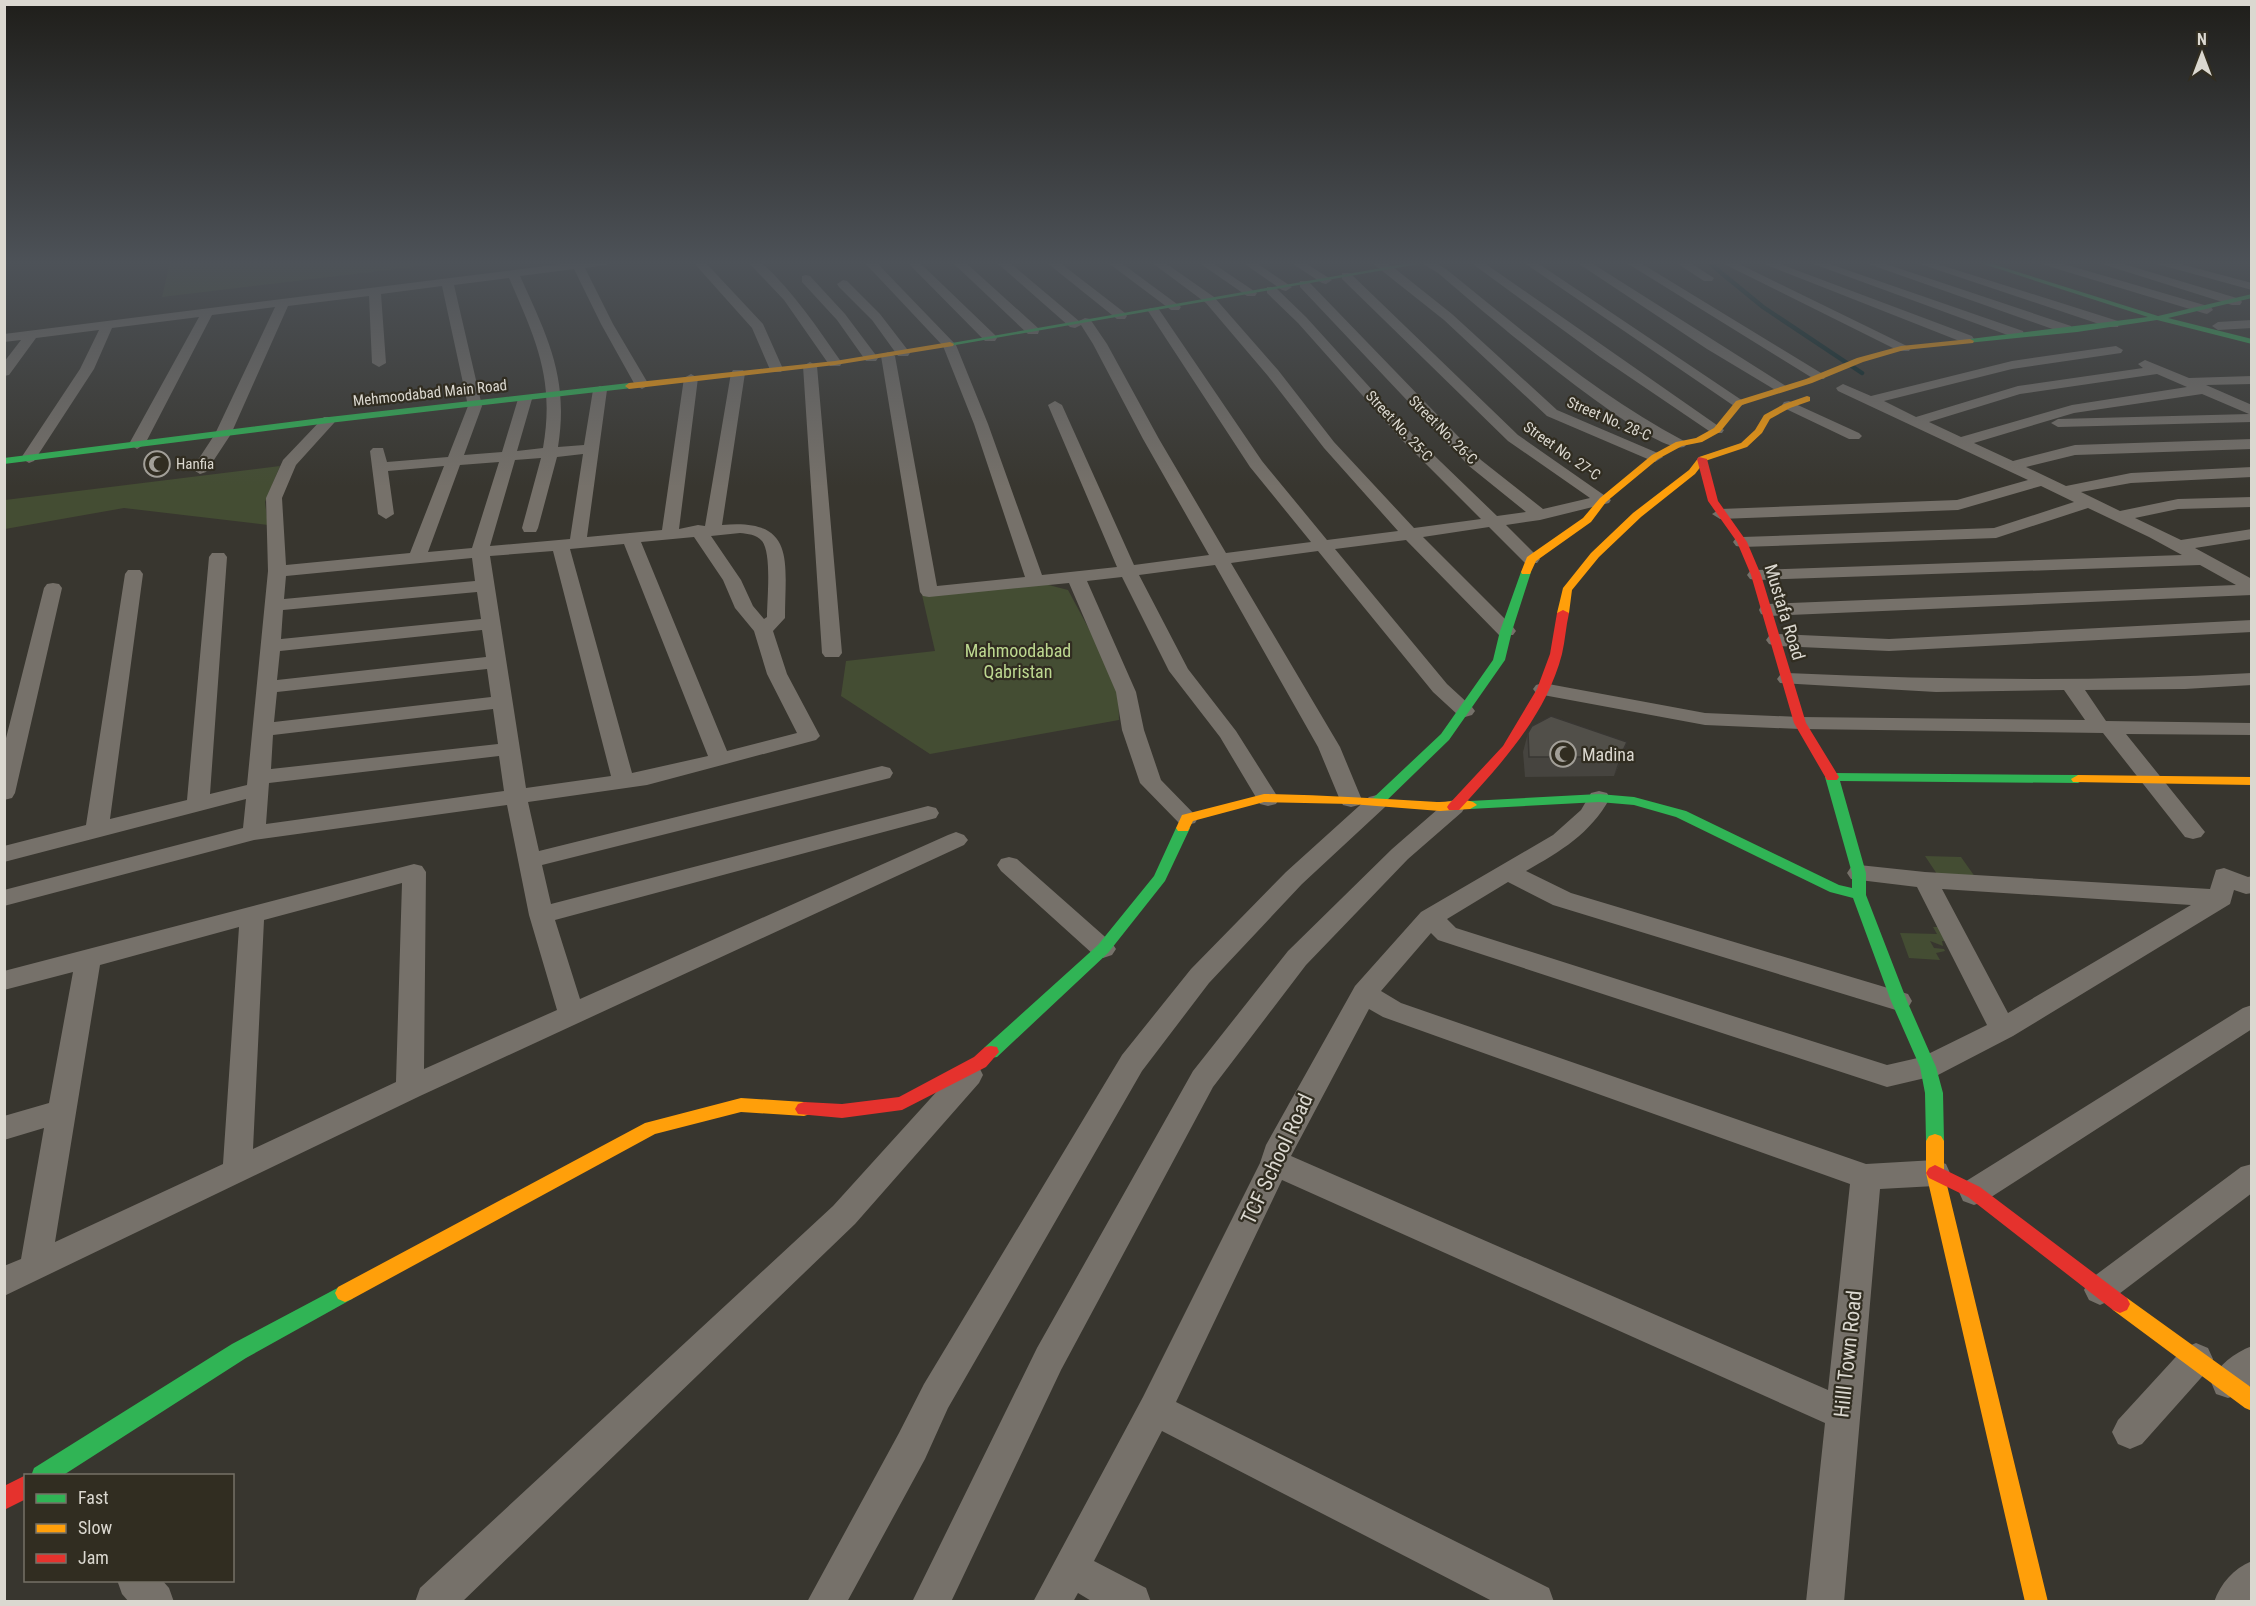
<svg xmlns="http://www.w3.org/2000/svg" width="2256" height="1606" viewBox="0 0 2256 1606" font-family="'Roboto Condensed',sans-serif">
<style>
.green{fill:#444d33}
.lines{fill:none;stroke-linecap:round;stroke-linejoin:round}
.stream{stroke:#052424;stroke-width:4.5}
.street{fill:#76716a;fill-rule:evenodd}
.fast{fill:#30b455;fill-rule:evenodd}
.slow{fill:#ff9f0a;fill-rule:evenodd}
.jam{fill:#e5322d;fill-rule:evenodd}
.wall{fill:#46443f}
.shaded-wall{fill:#393733}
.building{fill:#514f49;stroke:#393733;stroke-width:1.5}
.labels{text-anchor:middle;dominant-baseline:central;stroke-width:4.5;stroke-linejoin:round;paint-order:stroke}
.far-street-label{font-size:15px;fill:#dbd8d0;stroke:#312d21}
.far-poi-label{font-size:15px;fill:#dbd8d0;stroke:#312d21;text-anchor:start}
.street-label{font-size:18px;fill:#dbd8d0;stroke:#312d21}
.park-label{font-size:18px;fill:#bdd890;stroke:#312d21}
.poi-label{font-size:18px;fill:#dbd8d0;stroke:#312d21;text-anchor:start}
.near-street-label{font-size:21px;fill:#dbd8d0;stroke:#312d21}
</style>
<rect width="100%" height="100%" fill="#38362f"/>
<path class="green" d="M 170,262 L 455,262 L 162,297 Z
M 280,466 L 265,502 L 268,525 L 124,508 L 5,529 L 5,500 Z
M 1037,582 L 1068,590 L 1118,683 L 1119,720 L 930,754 L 841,696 L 846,661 L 935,651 L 922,595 Z
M 1925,856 L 1961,857 L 1978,881 L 1941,880 Z
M 1933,927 L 1940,927 L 1948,941 L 1942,941 L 1943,946 L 1930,941 L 1934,948 L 1944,949 L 1945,951 L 1936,953 L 1940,960 L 1909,958 L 1900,933 L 1937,934 Z"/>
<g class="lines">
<path class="stream" d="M 1708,262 L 1763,307 L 1862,373"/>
<path class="street" d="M 577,262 L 612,262 L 606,265 L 585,268 L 613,324 L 649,385 L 642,389 L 635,385 L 601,324 L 574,269 L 520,276 C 548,338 569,378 558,447 L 584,445 L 593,390 L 600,386 L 607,390 L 587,537 L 662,530 L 684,378 L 691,374 L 698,378 L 679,529 L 698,525 L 705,526 L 731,373 L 733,370 L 743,370 L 745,373 L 722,525 C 797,518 785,562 785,618 L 773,631 L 787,674 L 820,736 L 816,740 L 647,785 L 528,802 L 539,851 L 882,766 L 890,768 L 893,773 L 890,778 L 542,865 L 551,904 L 928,806 L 936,808 L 939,813 L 936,818 L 555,920 L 580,999 L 948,835 L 956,832 L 964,835 L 968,840 L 964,845 L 420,1096 L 4,1296 L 4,1266 L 21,1259 L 44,1128 L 4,1140 L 4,1116 L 49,1103 L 73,972 L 4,990 L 4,971 L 414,864 L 422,866 L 426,872 L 424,1069 L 557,1010 L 529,915 L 507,805 L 254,840 L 4,906 L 4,890 L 243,828 L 246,799 L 4,862 L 4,846 L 86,825 L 125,574 L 128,570 L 140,570 L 143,574 L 110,819 L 187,800 L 209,557 L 212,553 L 224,553 L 227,557 L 210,794 L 247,785 L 268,571 L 266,498 L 283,460 L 324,417 L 334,417 L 336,420 L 334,423 L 296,465 L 282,498 L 286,565 L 410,553 L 444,466 L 388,471 L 394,514 L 386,519 L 378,514 L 370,451 L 373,448 L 383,448 L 387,462 L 448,457 L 468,406 L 442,286 L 381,294 L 386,363 L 379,367 L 372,363 L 369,296 L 288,306 L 231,434 L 206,472 L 200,474 L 192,469 L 215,434 L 275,307 L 212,315 L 145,444 L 137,449 L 129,444 L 199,317 L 112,328 L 94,369 L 34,461 L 29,463 L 21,458 L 80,369 L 99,330 L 36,338 L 9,375 L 4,376 L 4,362 L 21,340 L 4,342 L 4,334 ZM 509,278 C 536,340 555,379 543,448 L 517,451 L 532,399 L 525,395 L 518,399 L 502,452 L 464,455 L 482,406 L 454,285 ZM 583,454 L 570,539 L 490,546 L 515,460 L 541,458 L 522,528 L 524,532 L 536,532 L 538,528 L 557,457 ZM 499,462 L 472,548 L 428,552 L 460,465 ZM 740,533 C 748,534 756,534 762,541 C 772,554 767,599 767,617 L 764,619 L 753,606 L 741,580 L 711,536 ZM 694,537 L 723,580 L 735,608 L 754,631 L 767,674 L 797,733 L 727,751 L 641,542 ZM 624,544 L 708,756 L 632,773 L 570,549 ZM 553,551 L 611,776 L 526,788 L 490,556 ZM 472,558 L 475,581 L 284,599 L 286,576 ZM 477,592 L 481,619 L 281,639 L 283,610 ZM 482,630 L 486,657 L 277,680 L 280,651 ZM 487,669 L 491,697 L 274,722 L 277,692 ZM 493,709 L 498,744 L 271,769 L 273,735 ZM 499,756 L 504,791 L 266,824 L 269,783 ZM 402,883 L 396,1082 L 253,1149 L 264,920 ZM 239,927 L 223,1164 L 55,1242 L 100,965 Z
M 693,262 L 705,262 L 763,324 L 783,369 L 781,372 L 771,372 L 752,328 Z
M 748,262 L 761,262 C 793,291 817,327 842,363 L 840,366 L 830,366 L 784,300 Z
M 864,262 L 876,262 L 956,345 L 988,424 L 1042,575 L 1117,567 L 1048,405 L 1055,401 L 1062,405 L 1134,565 L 1209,555 L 1143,439 L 1093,344 L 1081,325 L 1075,328 L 1070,327 L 996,262 L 1009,262 L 1079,321 L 1085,318 L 1090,319 L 1107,344 L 1159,439 L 1226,553 L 1311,542 L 1250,467 L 1148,311 L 1150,308 L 1158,308 L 1262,461 L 1327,540 L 1398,531 L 1324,448 L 1268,376 L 1206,303 L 1151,262 L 1164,262 L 1214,297 L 1278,370 L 1334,442 L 1414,528 L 1481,519 L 1403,441 L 1298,323 L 1267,293 L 1267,287 L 1275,287 L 1306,317 L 1413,435 L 1497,516 L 1526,512 L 1469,466 L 1300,287 L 1300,281 L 1308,281 L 1481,460 L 1543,509 L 1590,498 L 1508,441 L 1342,279 L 1342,273 L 1350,273 L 1518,435 L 1611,500 L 1609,503 L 1540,520 L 1506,525 L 1540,559 L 1537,563 L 1525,563 L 1489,527 L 1423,537 L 1513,627 L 1516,631 L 1513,635 L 1499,635 L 1406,540 L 1335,549 L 1447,684 L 1472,707 L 1475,711 L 1472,715 L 1465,717 L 1458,715 L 1433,692 L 1318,551 L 1231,563 L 1340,747 L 1362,800 L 1359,805 L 1351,807 L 1343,805 L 1340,800 L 1318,747 L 1215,565 L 1139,575 L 1188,669 L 1236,731 L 1279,799 L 1276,804 L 1268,806 L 1260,804 L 1220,737 L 1169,671 L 1122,577 L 1087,581 L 1136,692 L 1144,730 L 1161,780 L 1198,818 L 1195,823 L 1187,825 L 1179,823 L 1140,783 L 1122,730 L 1116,692 L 1069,583 L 929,597 L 923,596 L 920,592 L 881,356 L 888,352 L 895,356 L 937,586 L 1025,577 L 974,424 L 943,346 Z
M 907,262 L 919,262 L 995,335 L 997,338 L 995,341 L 985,341 Z
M 952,262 L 965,262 L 1038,328 L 1039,331 L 1038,334 L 1028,334 Z
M 1046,262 L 1059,262 L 1125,313 L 1127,316 L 1125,319 L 1117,319 Z
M 1107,262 L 1120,262 L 1181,307 L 1179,310 L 1171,310 Z
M 1198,262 L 1211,262 L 1257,293 L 1255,296 L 1247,296 Z
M 1242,262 L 1255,262 L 1292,287 L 1286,291 L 1282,290 Z
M 1290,262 L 1304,262 L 1332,280 L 1326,284 L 1322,283 Z
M 1371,262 L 1385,262 L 1393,267 L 1452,314 L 1557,410 L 1660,454 L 1663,457 L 1655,462 L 1650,460 L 1547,416 L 1444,320 Z
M 1420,262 L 1434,262 L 1446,269 C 1523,331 1597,395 1684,441 L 1687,444 L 1684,447 C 1650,456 1472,302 1438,273 Z
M 1470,262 L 1483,262 L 1724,430 L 1722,433 L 1712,433 L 1600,357 Z
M 1523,262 L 1536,262 L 1746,403 L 1739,407 L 1734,406 Z
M 1576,262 L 1590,262 L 1789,388 L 1782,392 L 1777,391 L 1707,349 Z
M 1625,262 L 1639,262 L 1826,376 L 1824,379 L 1814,379 Z
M 1675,262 L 1689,262 L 1714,278 L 1712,281 L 1704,281 Z
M 1720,262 L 1735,262 L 1911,348 L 1909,351 L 1899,351 Z
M 1759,262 L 1775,262 L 1972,336 L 1974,339 L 1967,343 L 1962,342 Z
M 1808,262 L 1824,262 L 2023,331 L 2024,334 L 2023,337 L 2013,337 Z
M 1863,262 L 1880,262 L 2071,326 L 2072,329 L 2071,332 L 2061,332 Z
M 1914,262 L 1931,262 L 2118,321 L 2119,324 L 2118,327 L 2108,327 Z
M 2039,262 L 2057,262 L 2211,307 L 2213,310 L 2207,314 L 2203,313 L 2041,264 Z
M 2100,262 L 2117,262 L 2240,299 L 2242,302 L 2240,305 L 2232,305 L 2102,264 Z
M 2155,262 L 2173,262 L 2252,283 L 2252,290 L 2157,264 Z
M 806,275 L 810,276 L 845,314 L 878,358 L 876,361 L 866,361 L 837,320 L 802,282 L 802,276 Z
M 843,280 L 847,281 L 880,314 L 910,353 L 908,356 L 898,356 L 872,320 L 839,287 L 837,284 Z
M 2252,320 L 2252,328 L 2218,330 L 2212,326 L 2218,322 Z
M 2116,346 L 2123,350 L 2121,353 L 2012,369 L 1884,401 L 1916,417 L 2018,386 L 2143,368 L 2138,364 L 2145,360 L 2189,378 L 2252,376 L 2252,384 L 2206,385 L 2252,405 L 2252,422 L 2058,427 L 2051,423 L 2058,419 L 2249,414 L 2202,394 L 2074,413 L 1974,443 L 2013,461 L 2075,445 L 2252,439 L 2252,449 L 2075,455 L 2026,467 L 2066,486 L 2131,473 L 2252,467 L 2252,477 L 2131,483 L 2081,492 L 2120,511 L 2178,499 L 2252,497 L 2252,507 L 2178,509 L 2135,518 L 2181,540 L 2252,529 L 2252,539 L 2195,548 L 2252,579 L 2252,595 L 1768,616 L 1761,614 L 1759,610 L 1761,606 L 1768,604 L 2236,585 L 2200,565 L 1756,580 L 1750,579 L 1747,575 L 1750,571 L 1756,570 L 2182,555 L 2149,537 L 2088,508 L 1996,538 L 1742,547 L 1736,546 L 1733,542 L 1736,538 L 1742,537 L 1994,528 L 2074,502 L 2041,486 L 1958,510 L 1720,519 L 1712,514 L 1720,509 L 1957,500 L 2028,480 L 1838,391 L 1836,388 L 1843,384 L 1871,396 L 2012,361 ZM 2157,374 L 2187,387 L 2072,405 L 1961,437 L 1929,422 L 2020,394 Z
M 810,362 L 817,366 L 842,653 L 839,657 L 825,657 L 822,653 L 803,366 Z
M 1789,401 L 1859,433 L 1862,436 L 1859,439 L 1849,439 L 1784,408 L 1782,405 L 1784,402 Z
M 53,583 L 59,584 L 62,588 L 15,793 L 12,798 L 4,800 L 4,746 L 44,588 L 47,584 Z
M 2252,620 L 2252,632 L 1889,651 L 1776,646 L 1769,644 L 1766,640 L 1769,636 L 1776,634 L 1889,639 Z
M 1787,673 C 1942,680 2097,682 2252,673 L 2252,685 L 2185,689 L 2085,690 L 2106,721 L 2252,723 L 2252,735 L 2126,734 L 2205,832 L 2201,837 L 2193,839 L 2185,837 L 2103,733 L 1800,729 L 1705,725 L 1543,695 L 1536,693 L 1533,689 L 1536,685 L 1543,683 L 1705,713 L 1800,717 L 2085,720 L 2064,690 L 1936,692 L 1780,683 L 1777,679 L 1780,675 Z
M 1599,791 L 1607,793 L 1610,798 C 1590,834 1561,851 1526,871 L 1571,893 L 1908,994 L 1912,1001 L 1908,1008 L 1899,1011 L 1553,905 L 1508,882 L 1447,919 L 1456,928 L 1887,1065 L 1922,1057 L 1987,1025 L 1917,887 L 1851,879 L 1847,873 L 1851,867 L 1859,865 L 1925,872 L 2210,889 L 2216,870 L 2224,868 L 2248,877 L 2252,876 L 2252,893 L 2246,894 L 2234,890 L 2230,904 L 2013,1036 L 1938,1075 L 1887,1087 L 1438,940 L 1431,933 L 1381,991 L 1401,1003 L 1866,1164 L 1935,1160 L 1946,1164 L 1950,1173 L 1946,1182 L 1935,1186 L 1880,1189 L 1844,1602 L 1806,1602 L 1825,1423 L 1282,1180 L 1176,1402 L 1549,1588 L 1554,1602 L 1494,1602 L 1162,1431 L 1094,1561 L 1146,1588 L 1151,1602 L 1093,1602 L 1078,1593 L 1073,1602 L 1033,1602 L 1143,1397 L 1260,1163 L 1266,1145 L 1355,986 L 1421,912 L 1553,835 L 1581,810 L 1591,793 ZM 1942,889 L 2191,905 L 2008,1013 ZM 1369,1009 L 1383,1017 L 1850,1184 L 1828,1390 L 1291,1156 Z
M 1377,795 L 1385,797 L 1388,802 L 1385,807 L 1302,884 L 1209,983 L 1142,1071 L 948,1408 L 925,1459 L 847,1602 L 807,1602 L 899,1433 L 924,1384 L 1122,1055 L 1191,969 L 1286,872 L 1369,797 Z
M 1454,800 L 1462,802 L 1465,807 L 1462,812 L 1408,859 L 1306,965 L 1213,1087 L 1061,1370 L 951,1602 L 912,1602 L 1037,1348 L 1193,1071 L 1288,951 L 1392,849 L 1446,802 Z
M 1009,857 L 1017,859 L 1112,943 L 1116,949 L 1112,955 L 1103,958 L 1094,955 L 1001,871 L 997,865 L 1001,859 Z
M 2252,1005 L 2252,1029 L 1985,1201 L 1974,1205 L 1963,1201 L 1959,1192 L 1963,1183 L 2243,1008 Z
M 969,1064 L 979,1067 L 983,1075 L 979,1083 L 855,1224 L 462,1602 L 415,1602 L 420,1588 L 833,1206 L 959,1067 Z
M 2252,1164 L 2252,1193 L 2111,1300 L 2100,1305 L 2089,1300 L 2084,1290 L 2089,1280 L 2241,1167 Z
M 2196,1343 L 2208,1348 L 2213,1359 L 2208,1370 L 2142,1444 L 2130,1449 L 2118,1444 L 2112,1432 L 2118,1420 L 2184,1348 Z
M 2252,1346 L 2252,1384 L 2240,1394 L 2228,1398 L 2216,1394 L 2211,1382 C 2218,1365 2234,1353 2252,1346 Z
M 2252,1561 L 2252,1602 L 2214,1602 C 2221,1583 2233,1569 2252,1561 Z
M 117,1580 L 162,1580 L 169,1588 L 174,1602 L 129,1602 L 122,1594 Z"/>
<path class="fast" d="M 1416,262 L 1430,262 L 950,346 L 946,344 Z
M 1977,262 L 1986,262 L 2158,316 L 2252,294 L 2252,298 L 2168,318 L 2252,339 L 2252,344 L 2157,320 L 2077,332 L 1967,343 L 1966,341 L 1970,339 L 2148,317 Z
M 629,383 L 633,386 L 632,388 L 329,423 L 4,464 L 4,458 L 329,417 Z
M 1526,569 L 1531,572 L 1512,631 L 1505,660 L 1449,740 L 1382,805 L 1372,805 L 1370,802 L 1372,799 L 1441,734 L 1493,660 L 1500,631 L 1521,572 Z
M 1832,773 L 2078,775 L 2085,779 L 2078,783 L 1840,781 L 1866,873 L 1866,895 L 1907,1001 L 1936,1067 L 1943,1093 L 1944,1141 L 1941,1146 L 1935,1148 L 1929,1146 L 1926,1141 L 1925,1093 L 1920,1067 L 1891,1001 L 1853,898 L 1830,892 L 1676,817 L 1634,805 L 1599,802 L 1470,809 L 1463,805 L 1470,801 L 1599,794 L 1634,797 L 1686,811 L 1839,885 L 1852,888 L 1852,873 L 1825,777 Z
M 1183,824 L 1190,828 L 1165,881 L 1108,953 L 997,1057 L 991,1058 L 985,1057 L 983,1052 L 985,1047 L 1098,945 L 1154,876 L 1176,828 Z
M 345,1284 L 352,1287 L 355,1293 L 352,1299 L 246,1358 L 62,1476 L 31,1476 L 34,1468 L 232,1344 Z"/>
<path class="slow" d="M 1970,339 L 1974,341 L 1973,343 L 1904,350 L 1863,362 L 1812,383 L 1742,405 L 1720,432 L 1702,442 L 1682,446 L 1658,459 L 1606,502 L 1591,522 L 1536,561 L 1530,574 L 1522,574 L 1521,572 L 1527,557 L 1583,518 L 1600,498 L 1652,455 L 1676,442 L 1696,438 L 1714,428 L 1736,401 L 1806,379 L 1857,358 L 1901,346 Z
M 950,342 L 954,344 L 953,346 L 835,365 L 629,389 L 625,386 L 629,383 L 835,361 Z
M 1807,396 L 1810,397 L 1810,401 L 1790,408 L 1770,419 L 1762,433 L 1747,447 L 1705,461 L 1695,474 L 1641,517 L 1599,557 L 1572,590 L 1569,613 L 1567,615 L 1559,615 L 1557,613 L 1563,588 L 1591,553 L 1633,513 L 1689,470 L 1699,457 L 1741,443 L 1755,430 L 1764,415 L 1784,404 Z
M 2078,775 L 2252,777 L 2252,785 L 2073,782 L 2071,779 Z
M 1264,794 C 1322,795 1379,799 1437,802 C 1448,803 1469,796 1477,805 L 1470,809 L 1440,811 L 1351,804 L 1264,802 L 1193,821 L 1188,831 L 1178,831 L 1176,828 L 1182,815 Z
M 741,1098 L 804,1102 L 810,1104 L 813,1109 L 810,1114 L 804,1116 L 741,1112 L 655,1134 L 352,1299 L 345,1302 L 338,1299 L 335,1293 L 338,1287 L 645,1123 Z
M 1935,1134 L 1941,1136 L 1944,1141 L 1944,1173 L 2048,1602 L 2025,1602 L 1926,1173 L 1926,1141 L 1929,1136 Z
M 2120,1295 L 2127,1298 L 2252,1388 L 2252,1411 L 2245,1408 L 2113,1310 L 2110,1304 L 2113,1298 Z"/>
<path class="jam" d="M 4,262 L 17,262 L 4,265 Z
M 1699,457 L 1707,459 L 1718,501 L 1747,542 L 1761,575 L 1806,723 L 1839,777 L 1837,780 L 1827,780 L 1794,723 L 1751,575 L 1737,542 L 1708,501 L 1697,459 Z
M 1563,610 L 1569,613 C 1566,626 1565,641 1562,654 C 1546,716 1501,764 1459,810 L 1449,810 L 1447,807 L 1449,804 L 1503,746 L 1537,689 L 1550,654 L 1557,613 Z
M 991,1046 L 997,1047 L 999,1052 L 986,1067 L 902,1110 L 842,1118 L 798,1114 L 795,1109 L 798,1104 L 804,1102 L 842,1104 L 899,1097 L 974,1057 L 985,1047 Z
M 1935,1165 L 1980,1187 L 2127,1298 L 2130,1304 L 2127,1310 L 2120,1313 L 2113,1310 L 1968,1197 L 1929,1178 L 1926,1173 L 1929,1168 Z
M 26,1475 L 26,1499 L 4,1510 L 4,1486 Z"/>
</g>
<path class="wall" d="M 1528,733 L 1627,742 L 1621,761 L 1614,776 L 1525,777 L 1523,752 Z"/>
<path class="shaded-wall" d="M 1627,742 L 1621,761 L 1614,776 L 1620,757 Z"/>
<path class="building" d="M 1551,716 L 1627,742 L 1620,757 L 1529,757 L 1528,733 L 1532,726 Z"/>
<linearGradient id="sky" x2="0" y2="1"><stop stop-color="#1f1e1a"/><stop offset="0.54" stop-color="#4d5258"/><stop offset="1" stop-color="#4d5258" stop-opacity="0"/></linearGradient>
<rect width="2256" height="487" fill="url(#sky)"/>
<defs>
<g id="mosque-ring" transform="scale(1.35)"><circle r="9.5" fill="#312d21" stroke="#a29f98" stroke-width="1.5"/><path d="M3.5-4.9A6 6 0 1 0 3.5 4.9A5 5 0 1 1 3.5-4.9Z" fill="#a29f98"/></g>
</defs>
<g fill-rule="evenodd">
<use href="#mosque-ring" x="157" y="464"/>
<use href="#mosque-ring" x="1563" y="754"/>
</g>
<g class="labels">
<g class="far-street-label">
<text transform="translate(430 393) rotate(-6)">Mehmoodabad Main Road</text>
<text transform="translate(1609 419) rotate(23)">Street No. 28-C</text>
<text transform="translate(1399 426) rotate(47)">Street No. 25-C</text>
<text transform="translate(1443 430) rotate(45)">Street No. 26-C</text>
<text transform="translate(1562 451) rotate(35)">Street No. 27-C</text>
</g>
<g class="far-poi-label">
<text x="176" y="464">Hanfia</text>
</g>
<g class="street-label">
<text transform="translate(1785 612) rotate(73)">Mustafa Road</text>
</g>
<g class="park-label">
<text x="1018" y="650">Mahmoodabad<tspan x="1018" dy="21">Qabristan</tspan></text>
</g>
<g class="poi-label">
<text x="1582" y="754">Madina</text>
</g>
<g class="near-street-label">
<text transform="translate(1277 1159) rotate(-65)">TCF School Road</text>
<text transform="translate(1848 1354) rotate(-84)">Hilll Town Road</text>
</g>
</g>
<rect width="2256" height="1606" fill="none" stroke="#dbd8d0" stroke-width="12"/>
<rect x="24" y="1474" width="210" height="108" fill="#312d21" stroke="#757167" stroke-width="1.5"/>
<rect x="36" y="1494" width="30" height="9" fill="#30b455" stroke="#757167" stroke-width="1.5"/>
<text x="78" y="1504" font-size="18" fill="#dbd8d0">Fast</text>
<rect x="36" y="1524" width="30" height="9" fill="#ff9f0a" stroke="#757167" stroke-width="1.5"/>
<text x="78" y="1534" font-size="18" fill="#dbd8d0">Slow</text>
<rect x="36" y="1554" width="30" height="9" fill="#e5322d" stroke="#757167" stroke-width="1.5"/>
<text x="78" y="1564" font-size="18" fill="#dbd8d0">Jam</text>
<g transform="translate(2202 54)" stroke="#312d21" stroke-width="4.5" paint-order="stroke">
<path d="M0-4.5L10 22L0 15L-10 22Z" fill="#dbd8d0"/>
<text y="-9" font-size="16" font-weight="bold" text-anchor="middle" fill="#dbd8d0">N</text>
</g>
</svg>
